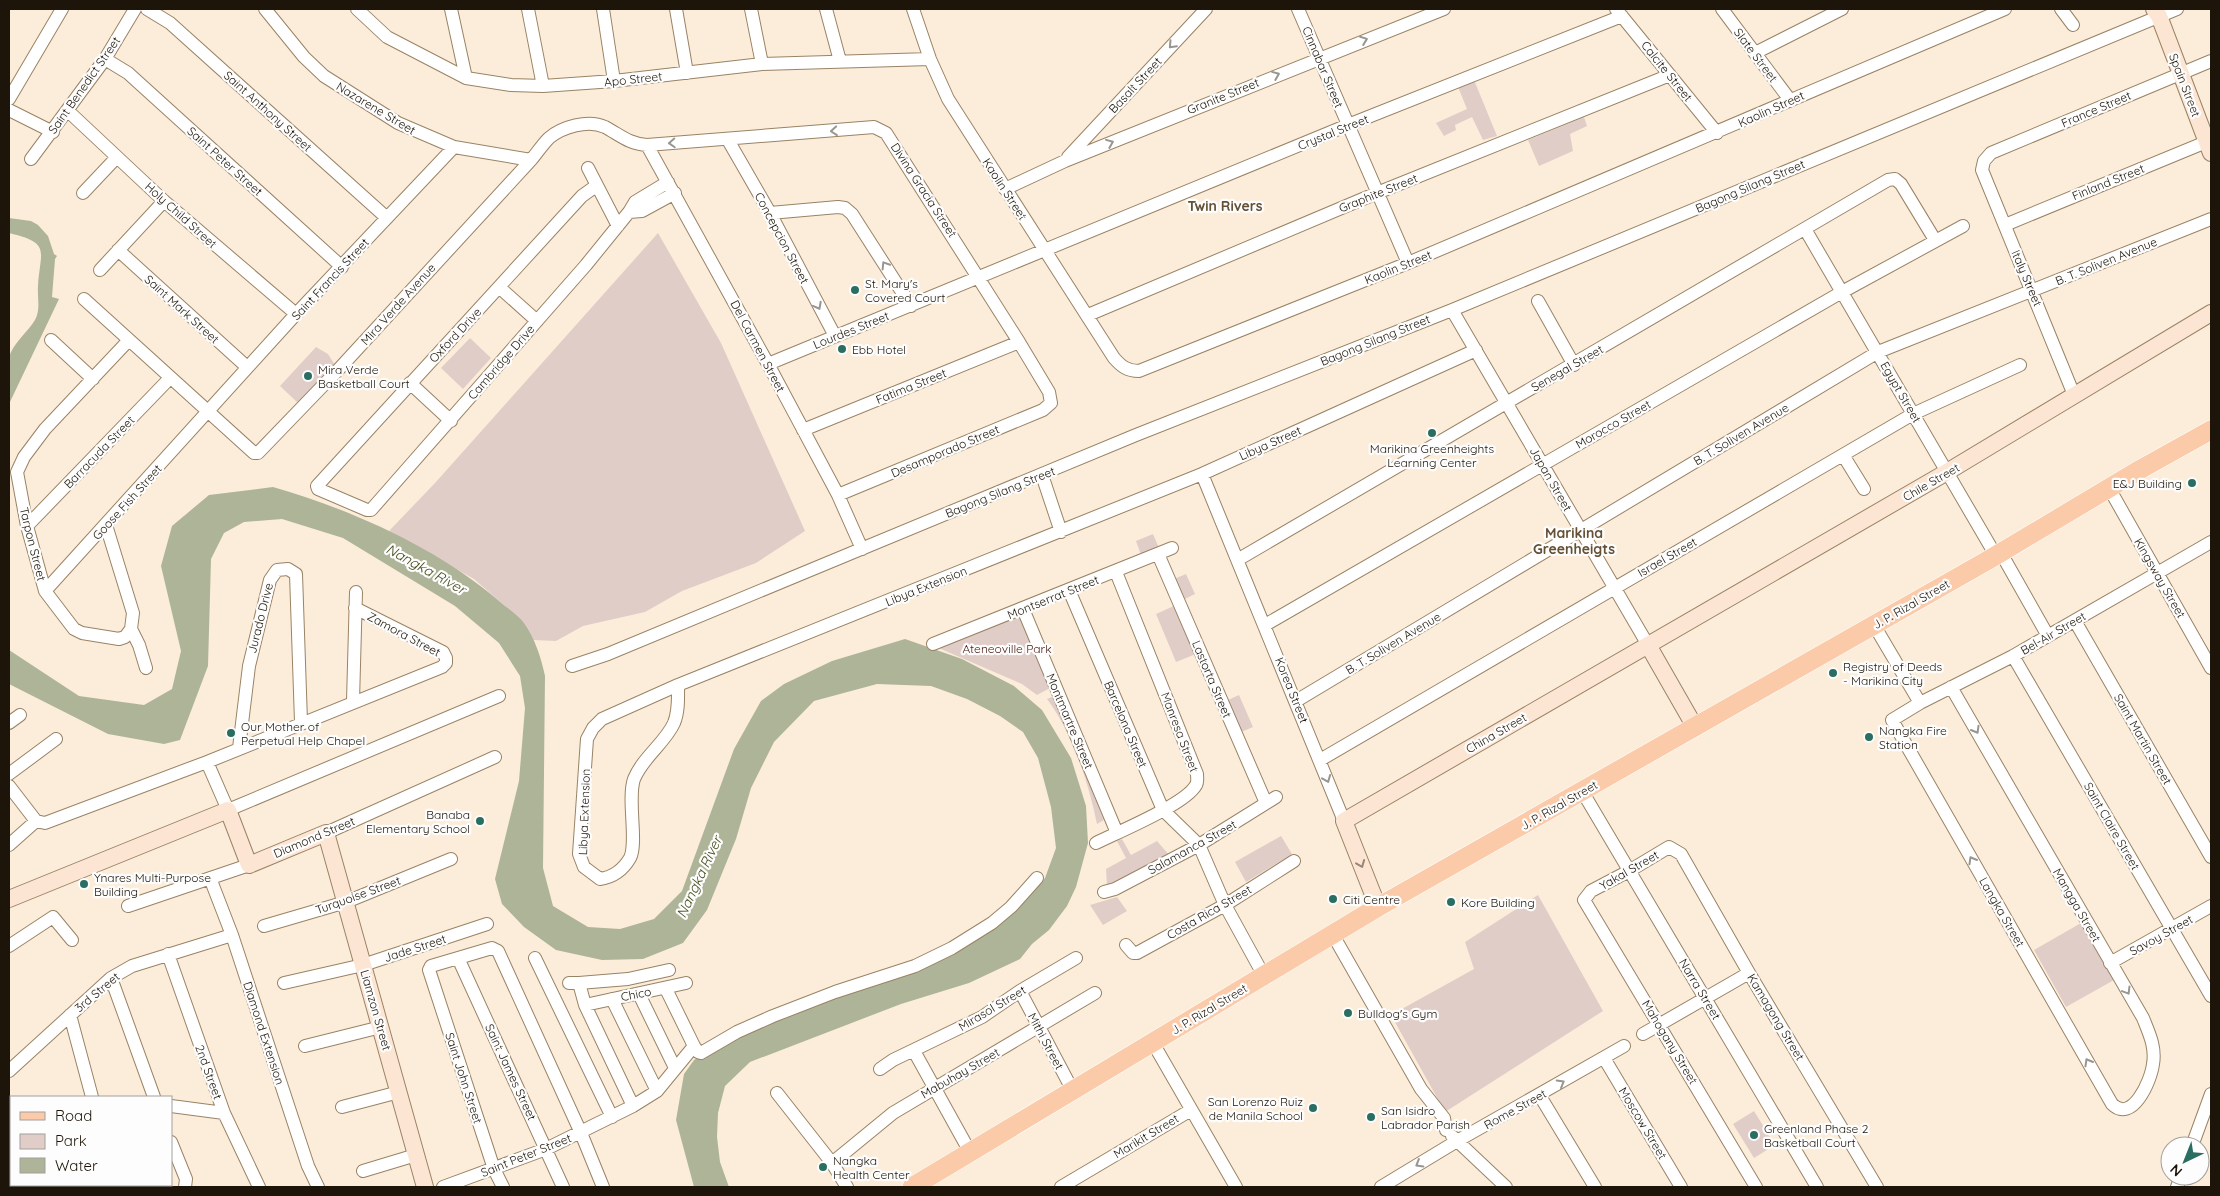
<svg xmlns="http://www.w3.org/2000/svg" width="2220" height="1196" viewBox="0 0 2220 1196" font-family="Quicksand,sans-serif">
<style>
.green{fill:#e1cdc8}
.water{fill:#aeb497}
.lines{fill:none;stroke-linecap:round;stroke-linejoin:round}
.river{stroke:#aeb497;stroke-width:18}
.street-casing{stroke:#998365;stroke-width:14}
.secondary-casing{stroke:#998365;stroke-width:18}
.primary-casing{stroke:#fff;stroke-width:20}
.street{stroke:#fff;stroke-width:12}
.secondary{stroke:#fde5d4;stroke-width:16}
.primary{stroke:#fbcaa9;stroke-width:19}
.oneway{stroke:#999690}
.oneway2{stroke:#988779}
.poi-dot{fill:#2a6e61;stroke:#fdfdfd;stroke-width:2}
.labels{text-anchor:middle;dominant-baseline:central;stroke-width:4.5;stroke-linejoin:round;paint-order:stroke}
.street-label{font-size:12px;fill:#1d1509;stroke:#fdfdfd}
.poi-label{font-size:12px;fill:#1d1509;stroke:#fdfdfd;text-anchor:start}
.park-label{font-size:12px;fill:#4c2016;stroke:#fdfdfd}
.neighbourhood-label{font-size:14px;font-weight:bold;fill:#645034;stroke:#fdfdfd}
.water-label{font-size:14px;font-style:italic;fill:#454b1b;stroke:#fdfdfd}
</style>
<rect width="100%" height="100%" fill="#fcedda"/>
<path class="green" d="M 1474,80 L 1497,136 L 1483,140 L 1472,117 L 1455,125 L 1456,130 L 1444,136 L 1436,123 L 1467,109 L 1458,87 Z
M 1584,117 L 1587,126 L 1570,134 L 1573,151 L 1539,166 L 1528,140 Z
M 658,233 L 721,343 L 805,531 L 756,563 L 682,591 L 645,612 L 583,626 L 556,641 L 533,640 L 523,622 L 474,579 L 389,531 L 435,483 Z
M 470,338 L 491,358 L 463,389 L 441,368 Z
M 316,347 L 328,354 L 335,365 L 299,404 L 280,386 Z
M 1153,534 L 1159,548 L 1141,555 L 1136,541 Z
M 1186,574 L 1195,594 L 1183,600 L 1174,579 Z
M 1176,605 L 1196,654 L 1176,662 L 1156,614 Z
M 1021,615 L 1052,687 L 1037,695 L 1022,684 L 934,646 Z
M 1239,695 L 1253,727 L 1239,733 L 1226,701 Z
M 1054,696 L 1104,820 L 1097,824 C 1088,781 1073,734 1047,699 Z
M 1281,836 L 1292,854 L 1246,882 L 1235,862 Z
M 1122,839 L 1131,855 L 1157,841 L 1170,856 L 1107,886 L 1106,869 L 1126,858 L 1117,841 Z
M 1538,895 L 1603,1011 L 1445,1112 L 1391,1015 L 1474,969 L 1465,942 Z
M 1117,897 L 1127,911 L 1103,925 L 1090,905 Z
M 2081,923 L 2114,980 L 2066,1007 L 2034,950 Z
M 1754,1111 L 1775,1145 L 1754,1158 L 1733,1124 Z"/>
<path class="water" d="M 9,218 L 31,221 L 38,225 L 48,236 L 54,254 L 57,256 L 55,259 L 52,297 L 59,299 L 9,404 C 9,390 6,372 9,358 C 12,344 28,332 35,320 C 41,309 37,297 38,286 C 40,251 52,243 9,233 Z
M 273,487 C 350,509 438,548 499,601 C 507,608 518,615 524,623 C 535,639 541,657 545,676 L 543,868 L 553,906 L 588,927 L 620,929 L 654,919 L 682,891 L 734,749 L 761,701 L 784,684 L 832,661 L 905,639 L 962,659 L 1014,686 L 1042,710 L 1071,758 L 1086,806 L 1088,843 L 1076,887 L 1067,906 L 1049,930 L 1032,944 L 1020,959 L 969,983 L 901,1004 L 750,1062 L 725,1086 L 718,1113 L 717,1137 L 720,1162 L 729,1187 L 694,1187 L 676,1120 L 684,1074 L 694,1060 L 737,1034 L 935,961 L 1028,897 L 1045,878 L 1056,848 L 1051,807 L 1038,758 L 1023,732 L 1000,716 L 967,699 L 931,686 L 877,684 L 814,701 L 774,742 L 751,788 L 736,839 L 707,910 L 683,943 L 643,959 L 602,960 L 556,950 L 524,927 L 502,904 L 495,879 L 519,781 L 525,708 L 520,676 L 499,643 L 455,606 L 343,538 L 282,519 L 244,522 L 224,533 L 211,559 L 208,666 L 180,740 L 164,744 L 108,734 L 9,684 L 9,650 L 79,696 L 144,705 L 172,689 L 181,651 L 161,566 L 172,526 L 209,495 Z"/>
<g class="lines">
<path class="river" d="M 9,1162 L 11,1159
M 114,1185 L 115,1187"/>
<g class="street-casing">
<path id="street" d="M 147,9 L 170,23 L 387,218
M 265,9 L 304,57 L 324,76 L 398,123 L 454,147 L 531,160 C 537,153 542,145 549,138 C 562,127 588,119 605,127 C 620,135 629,144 647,145 L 874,127 L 886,133 L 1019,342 L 1049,392 L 1051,403 L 1043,410 L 838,495
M 357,9 L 387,37 L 466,78 L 511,85 L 543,86 L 614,81 L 762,64 L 930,59
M 451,9 L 466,78
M 528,9 L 543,86
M 603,9 L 614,81
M 676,9 L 687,73
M 751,9 L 762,64
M 826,9 L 840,61
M 913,9 L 930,59 L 948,99 L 1114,358 C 1121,366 1127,371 1139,371 L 1408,263 L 2005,9
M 1298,9 L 1408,263
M 1616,9 L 1717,133
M 1722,9 L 1790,100
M 2061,9 L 2073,25
M 1755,53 L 1842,9
M 105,59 L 128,73 L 342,267
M 9,99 L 62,9
M 9,110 L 53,132
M 68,111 L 164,201 L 296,314
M 728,140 L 770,213 L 835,336
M 647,145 L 768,364 L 838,495 L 862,549
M 1068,157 L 1206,9
M 31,159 L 105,59 L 135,9
M 588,168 L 618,226
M 596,186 L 582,196 L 317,486 L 318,489 L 367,510 L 371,510 L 586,265 L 629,212 L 635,202 L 668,182
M 1005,189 L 1065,161 L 1444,9
M 83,193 L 117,157
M 629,212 L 642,211 L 675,193
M 770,213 L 838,207 L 845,208 L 852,214 L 911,306
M 2005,225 L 2211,140
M 1805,229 L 1996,556
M 118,250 L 247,367
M 100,270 L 164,201
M 499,287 L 537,321
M 84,299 L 254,453 L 258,453 L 338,370 L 531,160
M 1538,301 L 1574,365
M 1452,310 L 1648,645
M 1088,315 L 1377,193 L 1670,75
M 51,340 L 93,379
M 129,340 L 45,429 L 24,457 L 17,472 L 27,526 L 45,591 L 74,629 L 82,633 L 119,639 L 125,637 L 131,629
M 768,364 L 1348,125 L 1622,16
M 410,383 L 451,421
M 2074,395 L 1982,170 L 1984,161 L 1991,153 L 2211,61
M 803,430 L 1019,342
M 1843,455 L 1864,489
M 1202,474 L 1344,821
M 1042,475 L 1061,532
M 2109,488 L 2211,668
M 106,525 L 133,613 L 131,629 L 139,645 L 146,668
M 27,526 L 170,378
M 2001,553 L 2048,636
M 1158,554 L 1266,803
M 1239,559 L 1888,180 L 1895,179 L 1901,184 L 1935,240
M 1069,590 L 1163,810 L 1199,845 L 1225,905 L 1264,976
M 45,591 L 296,314 L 454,147
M 1023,609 L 1117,833
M 2075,621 L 2211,857
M 1265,625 L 1842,292 L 1963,226
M 1874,625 L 1920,703
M 933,644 L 1172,548
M 2013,656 L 2211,996
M 572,666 L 608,654 L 1136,435 L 1452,310 L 2177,9
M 678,685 C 678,697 679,711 674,723 C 665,743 643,757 634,779 C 627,799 638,843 630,858 C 623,870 614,877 600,879 L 584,867 L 579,854 L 587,739 L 593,728 L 602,719 L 678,685 L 1202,474 L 1476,350
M 1951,687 L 2143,1018 C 2149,1033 2156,1047 2153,1064 C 2151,1081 2132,1124 2112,1104 L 1892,720 L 1920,703 L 2013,656 L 2211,542
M 353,701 L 356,592
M 1296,701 L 1878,352 L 2211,219
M 9,723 L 20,715
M 239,748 L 249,666 L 270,580 L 277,570 L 288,569 L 296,574 L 301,722
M 1320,760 L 1913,414 L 2020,365
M 207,762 L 228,810 L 499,696
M 9,774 L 56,739
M 9,786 L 36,821 L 45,823 L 207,762 L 442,667 L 446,663 L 446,658 L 443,652 L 355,608
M 1582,791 L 1817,1187
M 326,833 L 495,757
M 1096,843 C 1118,832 1186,804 1196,785 C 1198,782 1197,777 1197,774 L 1116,572
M 9,845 L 36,821
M 210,878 L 232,935 L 308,1166 L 318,1187
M 1104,892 L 1115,889 L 1199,845 L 1276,797
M 128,906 L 249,865
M 264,926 L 346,902 L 451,859
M 1333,935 L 1421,1089 L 1444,1118 L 1446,1130
M 1126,945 L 1133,953 L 1137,953 L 1225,905 L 1294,861
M 9,946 L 53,917 L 72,940
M 168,954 L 224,1113 L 259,1187
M 458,958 L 563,1187
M 535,958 L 612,1117
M 2110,963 L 2211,906
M 111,978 L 154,1097
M 284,983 L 363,965 L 487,924
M 569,983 L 579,983 L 585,1005 L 633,1106
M 579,983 L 628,979 L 669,970
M 666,989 L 694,1046 L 698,1052 L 701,1053 L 737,1032 L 773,1016 L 835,992 L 915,966 L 952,948 L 992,923 L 1011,907 L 1037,878
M 1020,991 L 1073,1091
M 639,994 L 675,1068
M 612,999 L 657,1091
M 585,1005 L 686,983
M 70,1015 L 92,1097
M 1643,1034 L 1749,973
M 1153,1043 L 1236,1187
M 305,1046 L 381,1027
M 914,1051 L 970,1152
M 1604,1058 L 1681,1187
M 880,1069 L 893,1060 L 982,1017 L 1020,991 L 1076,958
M 9,1071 L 111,978 L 132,966 L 232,935
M 777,1093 L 832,1163 L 847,1187
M 1540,1096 L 1595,1187
M 171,1106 L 224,1113
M 342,1107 L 399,1092
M 1452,1136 L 1506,1187
M 171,1142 L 186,1179 L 185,1187
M 2192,1146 L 2211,1094
M 832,1163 L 893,1113 L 1095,993
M 363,1171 L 416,1155
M 64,1185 L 67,1187
M 122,1185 L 124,1187
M 41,1187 L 42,1185
M 443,1187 L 546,1149 L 633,1106 L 657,1091 L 694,1046
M 503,1187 L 494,1169 L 429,970 L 431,966 L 492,948 L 498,951 L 581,1133 L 603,1187
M 1061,1187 L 1191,1110
M 1381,1187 L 1457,1141 L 1624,1046
M 1756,1187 L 1584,900 L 1591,891 L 1629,871 L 1669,847 L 1681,854 L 1749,973 L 1877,1187
M 2177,1187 L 2181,1176"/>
</g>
<g class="secondary-casing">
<path id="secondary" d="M 2154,9 L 2159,16 L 2211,153
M 1648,645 L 1695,727
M 9,899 L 228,810 L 249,865 L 326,833 L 425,1187
M 1378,907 L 1344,821 L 1947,472 L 2211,313"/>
</g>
<g class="primary-casing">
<path id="primary" d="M 912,1187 L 1378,907 L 1990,559 L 2141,469 L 2211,430"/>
</g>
<use href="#street" class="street"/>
<use href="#secondary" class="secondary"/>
<use href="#primary" class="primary"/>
</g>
<defs><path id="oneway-chevron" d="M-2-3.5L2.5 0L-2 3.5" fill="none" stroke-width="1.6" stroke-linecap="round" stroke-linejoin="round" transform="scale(1.25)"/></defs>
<g class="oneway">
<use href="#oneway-chevron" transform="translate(1364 40) rotate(-21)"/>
<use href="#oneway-chevron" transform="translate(1172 45) rotate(133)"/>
<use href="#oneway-chevron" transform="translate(1276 75) rotate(-22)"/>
<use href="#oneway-chevron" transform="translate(834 131) rotate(175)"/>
<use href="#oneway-chevron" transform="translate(672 143) rotate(177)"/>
<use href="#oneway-chevron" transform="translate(1110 143) rotate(-22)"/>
<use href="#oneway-chevron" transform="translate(885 265) rotate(-122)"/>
<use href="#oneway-chevron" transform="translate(818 306) rotate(62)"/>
<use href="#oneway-chevron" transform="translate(1976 730) rotate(60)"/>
<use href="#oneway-chevron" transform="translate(1327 779) rotate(68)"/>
<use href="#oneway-chevron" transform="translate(1972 860) rotate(-120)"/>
<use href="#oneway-chevron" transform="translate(2127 991) rotate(59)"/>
<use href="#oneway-chevron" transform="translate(2088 1062) rotate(-120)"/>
<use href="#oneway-chevron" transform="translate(1561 1083) rotate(-30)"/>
<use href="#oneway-chevron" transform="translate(1419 1164) rotate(149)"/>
</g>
<use class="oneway2" href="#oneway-chevron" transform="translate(1361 864) rotate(68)"/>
<g class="poi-dot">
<circle cx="855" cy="290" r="5"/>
<circle cx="842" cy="349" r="5"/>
<circle cx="308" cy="376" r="5"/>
<circle cx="1432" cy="433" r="5"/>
<circle cx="2192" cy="483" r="5"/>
<circle cx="1833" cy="673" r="5"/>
<circle cx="231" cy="733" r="5"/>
<circle cx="1869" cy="737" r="5"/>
<circle cx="480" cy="821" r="5"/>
<circle cx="84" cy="884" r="5"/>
<circle cx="1333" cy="899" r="5"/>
<circle cx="1451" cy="902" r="5"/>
<circle cx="1348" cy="1013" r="5"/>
<circle cx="1313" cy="1108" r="5"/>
<circle cx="1371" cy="1117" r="5"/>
<circle cx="1754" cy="1135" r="5"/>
<circle cx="823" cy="1167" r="5"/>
</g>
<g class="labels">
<g class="street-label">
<text transform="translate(1756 55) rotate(53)">Slate Street</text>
<text transform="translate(1323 67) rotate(67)">Cinnabar Street</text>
<text transform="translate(1667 71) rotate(51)">Calcite Street</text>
<text transform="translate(633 79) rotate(-6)">Apo Street</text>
<text transform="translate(84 85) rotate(-55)">Saint Benedict Street</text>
<text transform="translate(1135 85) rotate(-47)">Basalt Street</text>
<text transform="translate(2185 85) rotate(69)">Spain Street</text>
<text transform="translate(1223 96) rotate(-22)">Granite Street</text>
<text transform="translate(376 108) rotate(31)">Nazarene Street</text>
<text transform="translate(1771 109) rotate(-24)">Kaolin Street</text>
<text transform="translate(2096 109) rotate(-23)">France Street</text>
<text transform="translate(268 111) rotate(42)">Saint Anthony Street</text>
<text transform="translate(1333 132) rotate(-22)">Crystal Street</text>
<text transform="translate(225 161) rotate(42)">Saint Peter Street</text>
<text transform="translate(2108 182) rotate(-22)">Finland Street</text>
<text transform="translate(1750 186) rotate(-23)">Bagong Silang Street</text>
<text transform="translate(1005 189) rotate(57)">Kaolin Street</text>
<text transform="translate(924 190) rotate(57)">Divina Gracia Street</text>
<text transform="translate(1378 193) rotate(-22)">Graphite Street</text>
<text transform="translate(181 215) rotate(42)">Holy Child Street</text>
<text transform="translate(782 238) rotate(62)">Concepcion Street</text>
<text transform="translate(2106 261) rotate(-22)">B. T. Soliven Avenue</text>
<text transform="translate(1398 267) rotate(-22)">Kaolin Street</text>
<text transform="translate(2027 278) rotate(67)">Italy Street</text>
<text transform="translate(330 279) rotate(-47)">Saint Francis Street</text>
<text transform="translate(398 304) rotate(-48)">Mira Verde Avenue</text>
<text transform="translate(182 309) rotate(42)">Saint Mark Street</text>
<text transform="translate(851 330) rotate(-22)">Lourdes Street</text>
<text transform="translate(455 335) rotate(-47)">Oxford Drive</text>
<text transform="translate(1375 340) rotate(-22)">Bagong Silang Street</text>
<text transform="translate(758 346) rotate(62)">Del Carmen Street</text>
<text transform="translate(501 362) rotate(-49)">Cambridge Drive</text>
<text transform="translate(1567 368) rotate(-30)">Senegal Street</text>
<text transform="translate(911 386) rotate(-22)">Fatima Street</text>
<text transform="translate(1901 392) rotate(60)">Egypt Street</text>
<text transform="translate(1613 424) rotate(-30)">Morocco Street</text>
<text transform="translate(1741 434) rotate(-31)">B. T. Soliven Avenue</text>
<text transform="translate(1270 443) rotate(-24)">Libya Street</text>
<text transform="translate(945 451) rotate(-23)">Desamporado Street</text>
<text transform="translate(99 452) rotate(-46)">Barracuda Street</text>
<text transform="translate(1551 479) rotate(60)">Japan Street</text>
<text transform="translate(1931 482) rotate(-30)">Chile Street</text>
<text transform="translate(1000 492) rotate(-22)">Bagong Silang Street</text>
<text transform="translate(127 502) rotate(-48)">Goose Fish Street</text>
<text transform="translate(33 544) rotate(76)">Tarpon Street</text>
<text transform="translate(1667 557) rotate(-30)">Israel Street</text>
<text transform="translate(2160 578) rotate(60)">Kingsway Street</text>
<text transform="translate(926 586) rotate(-22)">Libya Extension</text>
<text transform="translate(1053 597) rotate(-22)">Montserrat Street</text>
<text transform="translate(1911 604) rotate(-30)">J. P. Rizal Street</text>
<text transform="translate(260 618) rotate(-76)">Jurado Drive</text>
<text transform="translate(2053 633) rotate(-30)">Bel-Air Street</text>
<text transform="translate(404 634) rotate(28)">Zamora Street</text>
<text transform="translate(1393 643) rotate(-31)">B. T. Soliven Avenue</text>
<text transform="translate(1212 679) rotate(67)">Lastorta Street</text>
<text transform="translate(1292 690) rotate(68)">Korea Street</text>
<text transform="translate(1070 721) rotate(67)">Montmartre Street</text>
<text transform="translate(1126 724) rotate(67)">Barcelona Street</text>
<text transform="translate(1180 732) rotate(69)">Manresa Street</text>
<text transform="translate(1496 733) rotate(-30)">China Street</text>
<text transform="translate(2143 739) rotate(60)">Saint Martin Street</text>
<text transform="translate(1559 805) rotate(-30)">J. P. Rizal Street</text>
<text transform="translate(584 812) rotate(-88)">Libya Extension</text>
<text transform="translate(2112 826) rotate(60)">Saint Claire Street</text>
<text transform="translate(314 837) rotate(-23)">Diamond Street</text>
<text transform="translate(1192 847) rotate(-29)">Salamanca Street</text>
<text transform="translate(1629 870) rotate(-30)">Yakal Street</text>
<text transform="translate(358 895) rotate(-20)">Turquoise Street</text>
<text transform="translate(2077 905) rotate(60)">Mangga Street</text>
<text transform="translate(1209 912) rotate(-30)">Costa Rica Street</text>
<text transform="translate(2002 912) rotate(60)">Langka Street</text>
<text transform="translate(2161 935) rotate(-29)">Savoy Street</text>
<text transform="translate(415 948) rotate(-18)">Jade Street</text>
<text transform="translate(1700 989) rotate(59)">Narra Street</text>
<text transform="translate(97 992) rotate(-40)">3rd Street</text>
<text transform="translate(636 994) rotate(-11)">Chico</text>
<text transform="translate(992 1008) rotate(-31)">Mirasol Street</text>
<text transform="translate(1209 1009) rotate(-31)">J. P. Rizal Street</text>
<text transform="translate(376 1010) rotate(74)">Liamzon Street</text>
<text transform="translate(1776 1017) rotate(59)">Kamagong Street</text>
<text transform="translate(264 1033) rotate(72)">Diamond Extension</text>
<text transform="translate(1046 1041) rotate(62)">Mithi Street</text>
<text transform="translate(1670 1042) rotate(59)">Mahogany Street</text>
<text transform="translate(209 1072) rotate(70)">2nd Street</text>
<text transform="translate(511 1072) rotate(65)">Saint James Street</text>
<text transform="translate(960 1073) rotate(-30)">Mabuhay Street</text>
<text transform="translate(464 1078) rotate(72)">Saint John Street</text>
<text transform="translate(1515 1109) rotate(-29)">Rome Street</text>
<text transform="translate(1643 1123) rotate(59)">Moscow Street</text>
<text transform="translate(1146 1136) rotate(-31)">Marikit Street</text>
<text transform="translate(526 1155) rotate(-22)">Saint Peter Street</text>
</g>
<g class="poi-label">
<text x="865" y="283">St. Mary's<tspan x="865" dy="14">Covered Court</tspan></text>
<text x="852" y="349">Ebb Hotel</text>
<text x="318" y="369">Mira Verde<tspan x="318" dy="14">Basketball Court</tspan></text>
<text x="1432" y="448" text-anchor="middle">Marikina Greenheights<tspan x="1432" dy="14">Learning Center</tspan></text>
<text x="2182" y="483" text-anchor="end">E&amp;J Building</text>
<text x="1843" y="666">Registry of Deeds<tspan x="1843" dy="14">- Marikina City</tspan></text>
<text x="241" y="726">Our Mother of<tspan x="241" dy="14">Perpetual Help Chapel</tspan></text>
<text x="1879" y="730">Nangka Fire<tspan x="1879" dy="14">Station</tspan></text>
<text x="470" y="814" text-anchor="end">Banaba<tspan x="470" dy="14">Elementary School</tspan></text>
<text x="94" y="877">Ynares Multi-Purpose<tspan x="94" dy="14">Building</tspan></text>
<text x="1343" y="899">Citi Centre</text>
<text x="1461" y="902">Kore Building</text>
<text x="1358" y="1013">Bulldog's Gym</text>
<text x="1303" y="1101" text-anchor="end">San Lorenzo Ruiz<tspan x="1303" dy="14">de Manila School</tspan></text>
<text x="1381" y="1110">San Isidro<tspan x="1381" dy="14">Labrador Parish</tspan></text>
<text x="1764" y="1128">Greenland Phase 2<tspan x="1764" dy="14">Basketball Court</tspan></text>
<text x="833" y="1160">Nangka<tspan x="833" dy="14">Health Center</tspan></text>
</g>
<g class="park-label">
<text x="1007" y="648">Ateneoville Park</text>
</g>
<g class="neighbourhood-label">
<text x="1225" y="206">Twin Rivers</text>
<text x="1574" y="533">Marikina<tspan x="1574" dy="16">Greenheigts</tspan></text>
</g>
<g class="water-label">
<text transform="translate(426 569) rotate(29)">Nangka River</text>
<text transform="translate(699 877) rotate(-65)">Nangka River</text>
</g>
</g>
<rect width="2220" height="1196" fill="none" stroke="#1d1509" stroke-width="20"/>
<rect x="10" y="1096" width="162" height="90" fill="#fdfdfd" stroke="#a3a09b"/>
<rect x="20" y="1112" width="25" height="8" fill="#fbcaa9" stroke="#a3a09b"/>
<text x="55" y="1121" font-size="15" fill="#1d1509">Road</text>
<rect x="20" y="1134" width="25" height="15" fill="#e1cdc8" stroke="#a3a09b"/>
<text x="55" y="1146" font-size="15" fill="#1d1509">Park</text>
<rect x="20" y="1158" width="25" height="15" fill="#aeb497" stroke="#a3a09b"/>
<text x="55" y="1171" font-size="15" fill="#1d1509">Water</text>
<g transform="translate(2185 1161) rotate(223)"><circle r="24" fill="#fdfdfd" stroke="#a3a09b"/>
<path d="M0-4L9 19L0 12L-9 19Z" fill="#2a6e61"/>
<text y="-8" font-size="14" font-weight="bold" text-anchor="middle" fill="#1d1509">N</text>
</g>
</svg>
